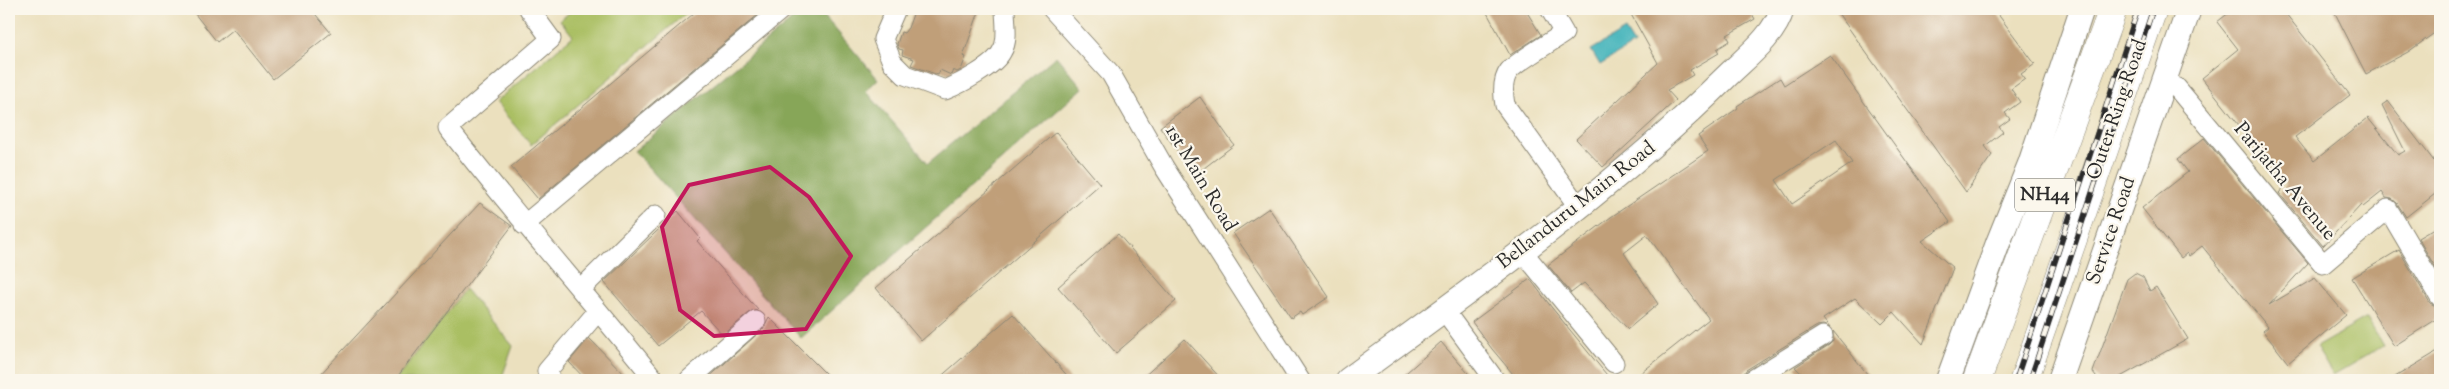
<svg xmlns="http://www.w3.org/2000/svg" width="2449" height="389" viewBox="0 0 2449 389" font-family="'Sorts Mill Goudy',serif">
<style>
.green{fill:#aabf63;stroke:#6a7547}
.forest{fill:#87a659;stroke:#596842}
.water{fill:#41b2ba;stroke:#366e72}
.building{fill:#c09f79;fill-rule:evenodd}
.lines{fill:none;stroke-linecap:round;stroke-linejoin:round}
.minor-casing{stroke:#8b8674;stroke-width:21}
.tertiary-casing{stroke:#8b8674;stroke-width:26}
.trunk-casing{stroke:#8b8674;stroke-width:29}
.minor{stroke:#fff;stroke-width:19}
.tertiary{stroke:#fff;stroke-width:24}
.trunk{stroke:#fff;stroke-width:28}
.rail-casing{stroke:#2b2b2b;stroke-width:5.5}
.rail{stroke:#fbf7ec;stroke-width:4;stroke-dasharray:11;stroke-linecap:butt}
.marked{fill:#c2185b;fill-opacity:0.2;stroke:#c2185b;stroke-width:4;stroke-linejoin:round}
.labels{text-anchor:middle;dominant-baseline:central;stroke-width:4.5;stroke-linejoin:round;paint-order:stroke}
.shield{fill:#fbf7ec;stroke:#696865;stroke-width:1}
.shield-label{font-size:19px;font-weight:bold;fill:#2b2b2b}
.street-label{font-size:20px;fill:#2b2b2b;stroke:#fbf7ec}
</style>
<rect width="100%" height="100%" fill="#fbf7ec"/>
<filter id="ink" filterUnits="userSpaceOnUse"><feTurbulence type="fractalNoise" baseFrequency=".02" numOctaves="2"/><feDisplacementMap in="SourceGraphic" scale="10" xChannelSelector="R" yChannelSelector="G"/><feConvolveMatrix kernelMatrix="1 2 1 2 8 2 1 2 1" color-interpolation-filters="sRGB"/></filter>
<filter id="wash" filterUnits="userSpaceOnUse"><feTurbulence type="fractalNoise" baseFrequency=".0096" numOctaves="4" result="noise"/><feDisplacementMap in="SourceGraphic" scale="20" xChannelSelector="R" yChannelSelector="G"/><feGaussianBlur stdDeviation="1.12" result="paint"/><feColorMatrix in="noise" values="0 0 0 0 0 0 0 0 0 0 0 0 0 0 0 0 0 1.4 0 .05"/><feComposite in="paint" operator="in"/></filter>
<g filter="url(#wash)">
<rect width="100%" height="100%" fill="#ebe0be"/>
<path class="green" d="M 574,9 L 691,9 L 531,145 L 495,102 L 573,36 L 560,20 Z
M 465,289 L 513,346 L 501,380 L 396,380 Z
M 2367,318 L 2383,346 L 2333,375 L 2316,347 Z"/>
<path class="forest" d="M 805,9 L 818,9 L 878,79 L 866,91 L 928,163 L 1056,56 L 1083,88 L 801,338 L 634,151 Z"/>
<path class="water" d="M 1625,30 L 1634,44 L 1600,65 L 1591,50 Z"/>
<g id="blocks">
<path class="building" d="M 191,9 L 311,9 L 331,33 L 273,79 L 233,29 L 217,42 Z
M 699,9 L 765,9 L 538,199 L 511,167 Z
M 915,9 L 980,9 L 963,56 L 966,57 L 961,70 L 957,72 L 953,70 L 951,75 L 940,70 L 938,75 L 911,65 L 914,59 L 902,55 L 903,50 L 899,49 L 897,44 L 901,32 L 904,33 L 908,28 Z
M 1485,9 L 1525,9 L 1541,35 L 1510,55 Z
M 1628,9 L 1749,9 L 1755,19 L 1727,35 L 1730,41 L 1717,49 L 1719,53 L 1690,70 L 1693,75 L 1667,90 L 1676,100 L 1603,167 L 1576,139 L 1658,63 Z
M 1835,9 L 1994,9 L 2035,64 L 2021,74 L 2025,79 L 2011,89 L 2020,102 L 2005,113 L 2010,119 L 1999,127 L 2003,132 L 1985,146 L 1992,155 L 1966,192 Z
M 2234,9 L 2282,9 L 2350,95 L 2295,137 L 2314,161 L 2368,118 L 2398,155 L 2405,151 L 2382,105 L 2388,101 L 2440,169 L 2440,190 L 2406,217 L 2397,203 L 2392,199 L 2386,198 L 2382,192 L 2363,207 L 2361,205 L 2323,246 L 2279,193 L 2286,185 L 2202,78 L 2238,49 L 2217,22 Z
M 2333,9 L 2433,9 L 2440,23 L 2440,29 L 2408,52 L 2366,74 Z
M 1830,55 L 1950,222 L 1922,241 L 1953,268 L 1923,344 L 1894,312 L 1882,324 L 1855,298 L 1823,319 L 1830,328 L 1823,325 L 1817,326 L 1746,370 L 1741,380 L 1632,380 L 1709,319 L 1647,235 L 1624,253 L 1658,304 L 1628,329 L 1584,283 L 1571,293 L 1548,265 L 1611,217 L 1708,151 L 1698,136 L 1738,108 L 1737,106 L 1780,78 L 1784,85 ZM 1836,140 L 1852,163 L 1792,204 L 1776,180 Z
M 1200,97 L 1234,145 L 1195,175 L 1160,127 Z
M 1056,132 L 1100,184 L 921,341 L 876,288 Z
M 2204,138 L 2308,263 L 2269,305 L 2315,278 L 2346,315 L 2288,363 L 2263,331 L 2268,327 L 2202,246 L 2189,256 L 2187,253 L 2181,258 L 2142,208 L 2188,172 L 2178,159 Z
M 480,203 L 512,226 L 395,380 L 315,380 Z
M 1269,208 L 1329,297 L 1302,315 L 1300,312 L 1291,318 L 1233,233 Z
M 678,211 L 700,238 L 697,241 L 758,310 L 749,313 L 723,335 L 701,311 L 658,346 L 604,282 Z
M 2440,225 L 2440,275 L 2418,238 Z
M 1118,234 L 1176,301 L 1116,353 L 1058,287 Z
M 2399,250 L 2430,303 L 2440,308 L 2440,317 L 2394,346 L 2352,278 Z
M 2135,273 L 2143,277 L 2150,291 L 2156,287 L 2188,339 L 2115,380 L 2099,380 L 2093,372 L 2127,279 Z
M 1530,279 L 1552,308 L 1611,380 L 1518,380 L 1492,349 L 1472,322 Z
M 1013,314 L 1071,380 L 937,380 L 969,352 Z
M 769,317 L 832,380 L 706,380 L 763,329 Z
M 1833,331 L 1872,380 L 1808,380 L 1795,367 L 1829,345 L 1833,341 Z
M 589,338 L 630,380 L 586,380 L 569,362 Z
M 1185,339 L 1222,380 L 1140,380 Z
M 1441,342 L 1474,380 L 1398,380 Z
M 2440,350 L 2440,380 L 2390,380 Z"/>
</g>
</g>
<g filter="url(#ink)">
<use href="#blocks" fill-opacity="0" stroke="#8b8674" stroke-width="1"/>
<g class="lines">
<g class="minor-casing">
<path id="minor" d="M 529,9 L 551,39 L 448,128 C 514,214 587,295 655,380
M 896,9 L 883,39 L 892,62 L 905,75 L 945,90 C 960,84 995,66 1002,51 C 1009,40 1005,21 1005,9
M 1052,9 L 1111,74 L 1164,167 L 1300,380
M 1550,9 L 1564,33 C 1553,41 1516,62 1509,71 C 1502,80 1503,94 1505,105 L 1580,209
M 2163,82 L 2177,88 L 2323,264 L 2388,209 L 2440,297
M 524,225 L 782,9
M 1522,251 L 1614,363
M 581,289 L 656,215
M 1444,310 L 1495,380
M 551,380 L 547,371 L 598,311
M 689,380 L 756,321
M 1752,380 L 1823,336"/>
</g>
<g class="tertiary-casing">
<path id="tertiary" d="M 1348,380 C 1478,285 1610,192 1725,78 C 1745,58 1775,36 1782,9
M 1948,380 L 1998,243 L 2030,164 L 2082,9
M 2060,380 L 2189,9"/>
</g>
<g class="trunk-casing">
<path id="trunk" d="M 1977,380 L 2113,9
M 2024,380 L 2153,9"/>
</g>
<use href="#minor" class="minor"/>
<use href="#tertiary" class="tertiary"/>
<use href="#trunk" class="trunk"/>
<g class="rail-casing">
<path id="rail" d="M 2016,380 L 2138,9
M 2030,380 L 2153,9"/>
</g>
<use href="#rail" class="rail"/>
</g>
</g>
<path class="marked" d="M 770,167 L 809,197 L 851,256 L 806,329 L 714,336 L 680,310 L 662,227 L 689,185 Z"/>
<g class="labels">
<rect class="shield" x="2015" y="178.5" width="60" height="33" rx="4"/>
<g class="shield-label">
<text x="2045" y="195">NH44</text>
</g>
<g class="street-label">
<text transform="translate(2118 110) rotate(-71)">Outer Ring Road</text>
<text transform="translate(1200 179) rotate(59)">1st Main Road</text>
<text transform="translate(2284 182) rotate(50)">Parijatha Avenue</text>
<text transform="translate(1577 206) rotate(-38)">Bellanduru Main Road</text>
<text transform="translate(2112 231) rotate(-71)">Service Road</text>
</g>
</g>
<rect width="2449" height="389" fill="none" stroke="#fbf7ec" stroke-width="30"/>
</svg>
